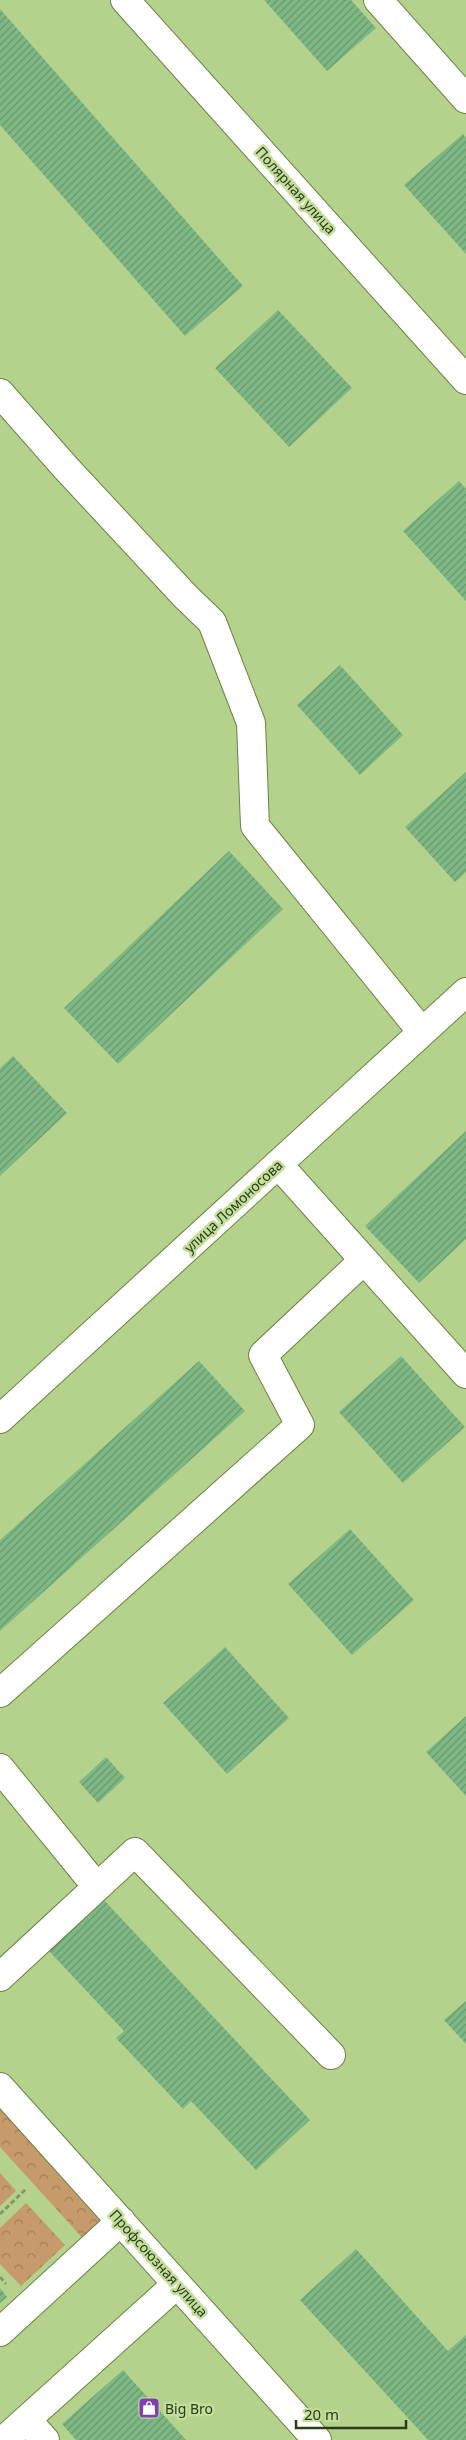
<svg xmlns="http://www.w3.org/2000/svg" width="466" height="2440" viewBox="0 0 466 2440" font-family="'Noto Sans',sans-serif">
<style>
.forest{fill:url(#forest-crowns)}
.building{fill:url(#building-hatch)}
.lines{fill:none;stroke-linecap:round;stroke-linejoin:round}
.minor-casing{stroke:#698441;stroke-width:30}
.path{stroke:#839964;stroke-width:3;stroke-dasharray:5 2.5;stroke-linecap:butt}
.minor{stroke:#fff;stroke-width:28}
.labels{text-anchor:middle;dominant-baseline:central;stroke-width:5;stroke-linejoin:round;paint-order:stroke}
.street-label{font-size:14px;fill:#2e3a1e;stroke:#c1df99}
.poi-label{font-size:14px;fill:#2e3a1e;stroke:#c1df99;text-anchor:start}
</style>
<defs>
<pattern id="forest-crowns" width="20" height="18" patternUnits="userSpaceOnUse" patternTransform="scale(1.25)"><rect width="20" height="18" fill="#c69a6b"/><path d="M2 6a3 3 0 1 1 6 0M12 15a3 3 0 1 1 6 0" fill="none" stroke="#a17f57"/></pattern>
<pattern id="building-hatch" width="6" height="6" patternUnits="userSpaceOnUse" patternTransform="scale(1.25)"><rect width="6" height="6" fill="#7eb985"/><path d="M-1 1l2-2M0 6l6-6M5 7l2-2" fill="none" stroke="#68976c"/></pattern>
</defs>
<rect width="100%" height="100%" fill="#b5d28d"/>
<path class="forest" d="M 0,2097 L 113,2221 L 88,2244 L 0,2147 Z
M 0,2173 L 16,2191 L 0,2206 Z
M 26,2203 L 65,2245 L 21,2286 L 0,2264 L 0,2228 Z"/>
<path class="building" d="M 264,0 L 351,0 L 376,28 L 327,71 Z
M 0,9 L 243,286 L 185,336 L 0,125 Z
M 463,134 L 466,138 L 466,254 L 404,185 Z
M 278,310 L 352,388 L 289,447 L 215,368 Z
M 459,481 L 466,489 L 466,601 L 403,531 Z
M 340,665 L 403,735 L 360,775 L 297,705 Z
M 466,772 L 466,872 L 455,882 L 405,827 Z
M 229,851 L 283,909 L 118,1064 L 64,1008 Z
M 13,1056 L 67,1113 L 0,1176 L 0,1068 Z
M 466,1131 L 466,1239 L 419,1283 L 365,1226 Z
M 401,1356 L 465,1427 L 403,1483 L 339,1412 Z
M 199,1361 L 245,1411 L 0,1631 L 0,1540 Z
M 350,1529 L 414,1600 L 352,1655 L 288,1584 Z
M 225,1647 L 289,1718 L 227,1774 L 163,1703 Z
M 466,1716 L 466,1796 L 426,1752 Z
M 106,1757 L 125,1778 L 98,1803 L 79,1782 Z
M 103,1899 L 310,2120 L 256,2170 L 191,2101 L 183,2109 L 116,2038 L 124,2031 L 49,1951 Z
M 466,2001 L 466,2044 L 444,2020 Z
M 356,2249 L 448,2351 L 466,2335 L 466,2440 L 428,2440 L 300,2300 Z
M 0,2288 L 7,2297 L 0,2303 Z
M 123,2370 L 186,2440 L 76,2440 L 62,2424 Z"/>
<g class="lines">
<g class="minor-casing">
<path id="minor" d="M 125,0 L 466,380
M 378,0 L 466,99
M 0,393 L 66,468 L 186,597 L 212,622 L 251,723 L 255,826 L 422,1032
M 278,1164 L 466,1374
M 0,1419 L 466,992
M 0,1693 L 300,1425 L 263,1355 L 364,1260
M 0,1768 L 97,1887
M 0,1977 L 135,1852 L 331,2055
M 0,2087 L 317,2440
M 0,2332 L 121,2221
M 27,2420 L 45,2440
M 4,2440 L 177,2284"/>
</g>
<path class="path" d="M 0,2214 L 27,2188
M 0,2277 L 6,2284"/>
<use href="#minor" class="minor"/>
</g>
<defs>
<g id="shop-square" transform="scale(1.125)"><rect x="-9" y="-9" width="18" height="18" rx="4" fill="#803eb2" stroke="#c1df99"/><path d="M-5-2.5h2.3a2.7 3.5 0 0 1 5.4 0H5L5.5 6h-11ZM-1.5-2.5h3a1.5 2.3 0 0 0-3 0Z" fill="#fff"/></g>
</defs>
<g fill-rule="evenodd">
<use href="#shop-square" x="149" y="2408"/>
</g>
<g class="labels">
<g class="street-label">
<text transform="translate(296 190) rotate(48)">Полярная улица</text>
<text transform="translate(233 1206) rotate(-43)">улица Ломоносова</text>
<text transform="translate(159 2263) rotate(48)">Профсоюзная улица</text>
</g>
<g class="poi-label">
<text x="165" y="2408">Big Bro</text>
</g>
</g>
<path d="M296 2420v8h110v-8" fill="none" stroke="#2e3a1e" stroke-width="2.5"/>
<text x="304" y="2420" font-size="15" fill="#2e3a1e" stroke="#c1df99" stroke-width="4" paint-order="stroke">20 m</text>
</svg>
